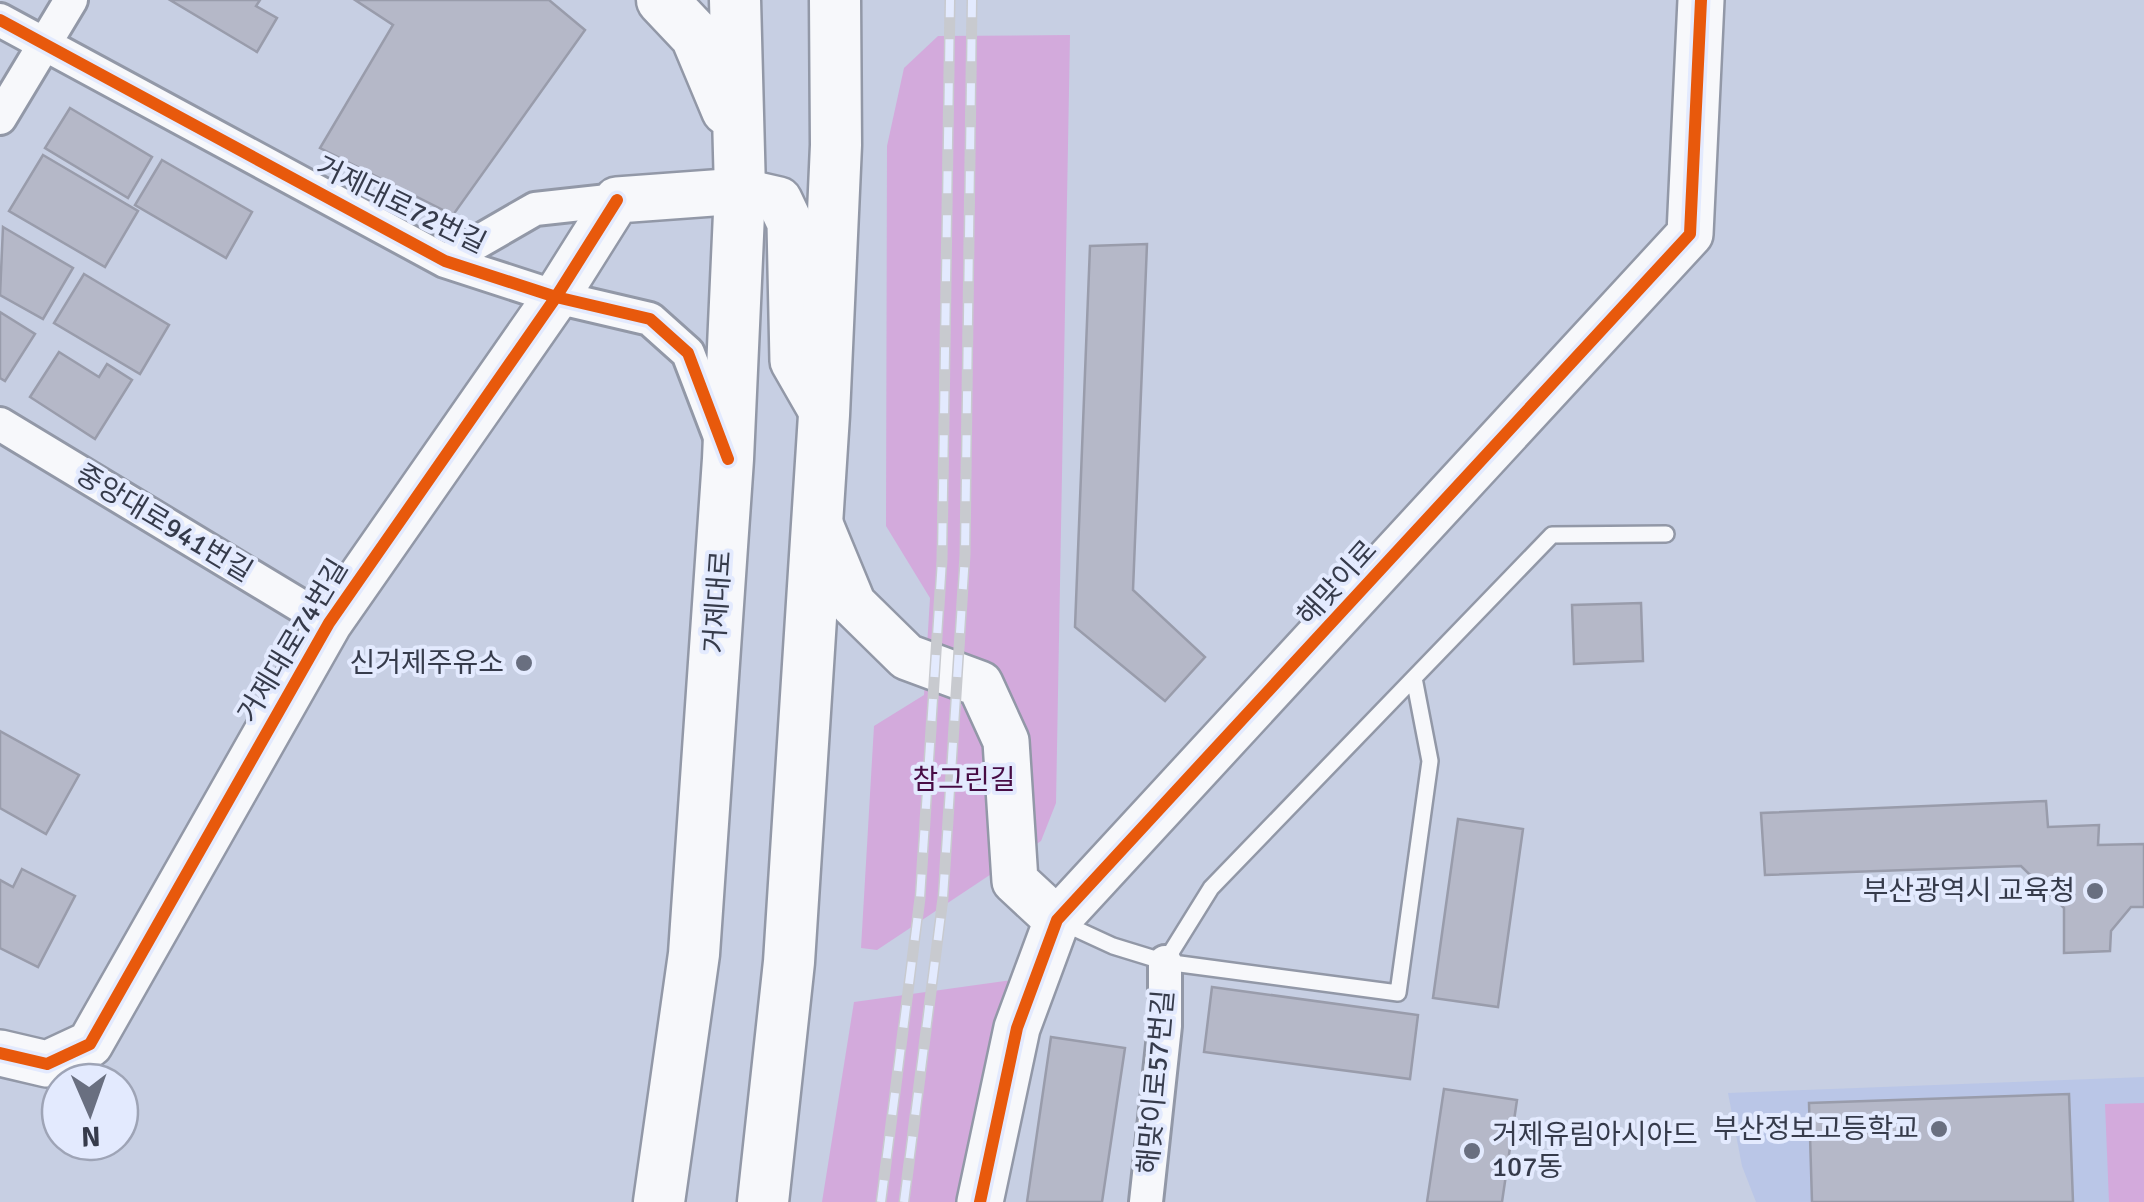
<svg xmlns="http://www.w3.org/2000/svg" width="2144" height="1202" viewBox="0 0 2144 1202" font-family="Signika,'Noto Sans KR',sans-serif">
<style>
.built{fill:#bac6e7}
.green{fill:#d3aadc}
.building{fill:#b5b8c8;stroke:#999cab;stroke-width:2.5}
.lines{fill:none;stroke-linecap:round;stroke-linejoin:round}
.lane-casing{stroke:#9298a7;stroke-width:20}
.street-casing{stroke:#9298a7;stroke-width:38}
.secondary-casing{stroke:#9298a7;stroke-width:50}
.primary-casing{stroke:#9298a7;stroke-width:55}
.lane{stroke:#f7f8fb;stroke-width:15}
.street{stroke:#f7f8fb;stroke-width:32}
.secondary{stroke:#f7f8fb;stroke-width:45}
.primary{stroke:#f7f8fb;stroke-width:50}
.rail-casing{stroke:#c8cacf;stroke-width:11}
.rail{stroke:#e3eafe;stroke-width:8;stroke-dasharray:22;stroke-linecap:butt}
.cycleway-casing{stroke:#e3eafe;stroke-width:19}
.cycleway{stroke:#e8590c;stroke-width:12}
.poi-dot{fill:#696f80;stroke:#e3eafe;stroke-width:4}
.labels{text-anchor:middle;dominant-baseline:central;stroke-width:8;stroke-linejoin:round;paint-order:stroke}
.street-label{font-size:28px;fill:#363b4b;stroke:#e3eafe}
.poi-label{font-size:28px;fill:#363b4b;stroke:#e3eafe;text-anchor:end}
.park-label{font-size:28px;fill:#470c45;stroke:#e3eafe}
</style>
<rect width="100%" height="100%" fill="#c7cfe3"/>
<path class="built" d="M 2144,1077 L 2144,1202 L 1756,1202 L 1742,1166 L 1728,1093 Z"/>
<path class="green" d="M 1070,35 L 1056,803 L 1041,841 L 877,950 L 861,948 L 874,726 L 924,695 L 930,598 L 886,526 L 887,146 L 904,68 L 938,36 Z
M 1012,980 L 959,1202 L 822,1202 L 854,1002 Z
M 2144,1103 L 2144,1202 L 2109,1202 L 2105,1104 Z"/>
<path class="building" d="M 170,0 L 260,0 L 256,6 L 277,18 L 257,52 Z
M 355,0 L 549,0 L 585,30 L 453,215 L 320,148 L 393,25 Z
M 70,108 L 152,157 L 128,198 L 45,148 Z
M 43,155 L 138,211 L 105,267 L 9,211 Z
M 162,160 L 252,212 L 226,258 L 135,205 Z
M 3,227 L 73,268 L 43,319 L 0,295 Z
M 1147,244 L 1133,590 L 1205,657 L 1165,701 L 1075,627 L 1090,246 Z
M 84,274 L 169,325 L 140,374 L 54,323 Z
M 0,312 L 35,334 L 5,381 L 0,378 Z
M 59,352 L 99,377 L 107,364 L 132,380 L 95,439 L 30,397 Z
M 1641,603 L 1643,661 L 1574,664 L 1572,605 Z
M 0,731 L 79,775 L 46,834 L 0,808 Z
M 2046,801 L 2048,827 L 2099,825 L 2098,845 L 2144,844 L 2144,907 L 2131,907 L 2111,931 L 2110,951 L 2064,953 L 2064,908 L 2021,866 L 1765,875 L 1761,813 Z
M 1458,819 L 1523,829 L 1498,1007 L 1433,998 Z
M 22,869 L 75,896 L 38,967 L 0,948 L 0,880 L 13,887 Z
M 1212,987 L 1418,1015 L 1410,1079 L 1204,1052 Z
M 1051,1037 L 1125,1048 L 1102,1202 L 1027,1202 Z
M 1444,1089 L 1517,1100 L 1502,1202 L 1427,1202 Z
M 2069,1094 L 2073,1202 L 1812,1202 L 1809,1103 Z"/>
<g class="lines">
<g class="lane-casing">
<path id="lane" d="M 1063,923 L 1113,946 L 1165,962 L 1211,888 L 1552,535 L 1666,534
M 1165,962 L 1398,993 L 1430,761 L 1414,678"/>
</g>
<g class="street-casing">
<path id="street" d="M 0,20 L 445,261 L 556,297 L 650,319 L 688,353 L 722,442
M 0,118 L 71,0
M 445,261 L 535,209 L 617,200
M 0,424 L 329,623
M 1146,1202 L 1165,1026 L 1165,962"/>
</g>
<g class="secondary-casing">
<path id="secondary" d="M 817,517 L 853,604 L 907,657 L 980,684 L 1006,741 L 1015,881 L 1057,920
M 0,1053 L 47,1064 L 90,1044 L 329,623 L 556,297 L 617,200 L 740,191 L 779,200 L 790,223 L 793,361 L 824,415
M 980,1202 L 1017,1028 L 1057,920 L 1690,234 L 1701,0"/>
</g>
<g class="primary-casing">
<path id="primary" d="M 662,0 L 696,36 L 727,110
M 659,1202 L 694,954 L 728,459 L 740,191 L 735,0
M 763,1202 L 789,962 L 824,415 L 836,145 L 835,0"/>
</g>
<use href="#lane" class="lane"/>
<use href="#street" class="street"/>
<use href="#secondary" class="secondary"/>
<use href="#primary" class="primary"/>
<g class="rail-casing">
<path id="rail" d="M 881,1202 L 920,898 L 942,560 L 950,0
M 904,1202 L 943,898 L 965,555 L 972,0"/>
</g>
<use href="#rail" class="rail"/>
<g class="cycleway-casing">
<path id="cycleway" d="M 0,20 L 445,261 L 556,297 L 650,319 L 688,353 L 728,459
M 0,1053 L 47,1064 L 90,1044 L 329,623 L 556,297 L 617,200
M 980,1202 L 1017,1028 L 1057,920 L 1690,234 L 1701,0"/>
</g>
<use href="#cycleway" class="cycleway"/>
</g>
<g class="poi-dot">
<circle cx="524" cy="663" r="10"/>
<circle cx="2095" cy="891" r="10"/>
<circle cx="1939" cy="1129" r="10"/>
<circle cx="1472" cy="1151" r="10"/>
</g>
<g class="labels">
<g class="street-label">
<text transform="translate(401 205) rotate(26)">거제대로72번길</text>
<text transform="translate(164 523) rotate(31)">중앙대로941번길</text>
<text transform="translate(1337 583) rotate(-48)">해맞이로</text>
<text transform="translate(718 602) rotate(-86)">거제대로</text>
<text transform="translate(293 641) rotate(-59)">거제대로74번길</text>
<text transform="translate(1156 1082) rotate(-85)">해맞이로57번길</text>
</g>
<g class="poi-label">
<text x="504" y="663">신거제주유소</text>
<text x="2075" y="891">부산광역시 교육청</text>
<text x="1919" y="1129">부산정보고등학교</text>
<text x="1492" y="1135" text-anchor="start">거제유림아시아드<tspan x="1492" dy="32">107동</tspan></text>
</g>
<g class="park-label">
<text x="964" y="780">참그린길</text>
</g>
</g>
<g transform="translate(90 1112) rotate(178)"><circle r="48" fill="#e3eafe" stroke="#9ea4b6" stroke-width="2.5"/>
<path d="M0-8L18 38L0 25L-18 38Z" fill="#696f80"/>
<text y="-15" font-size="28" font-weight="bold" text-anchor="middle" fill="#363b4b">N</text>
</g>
</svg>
